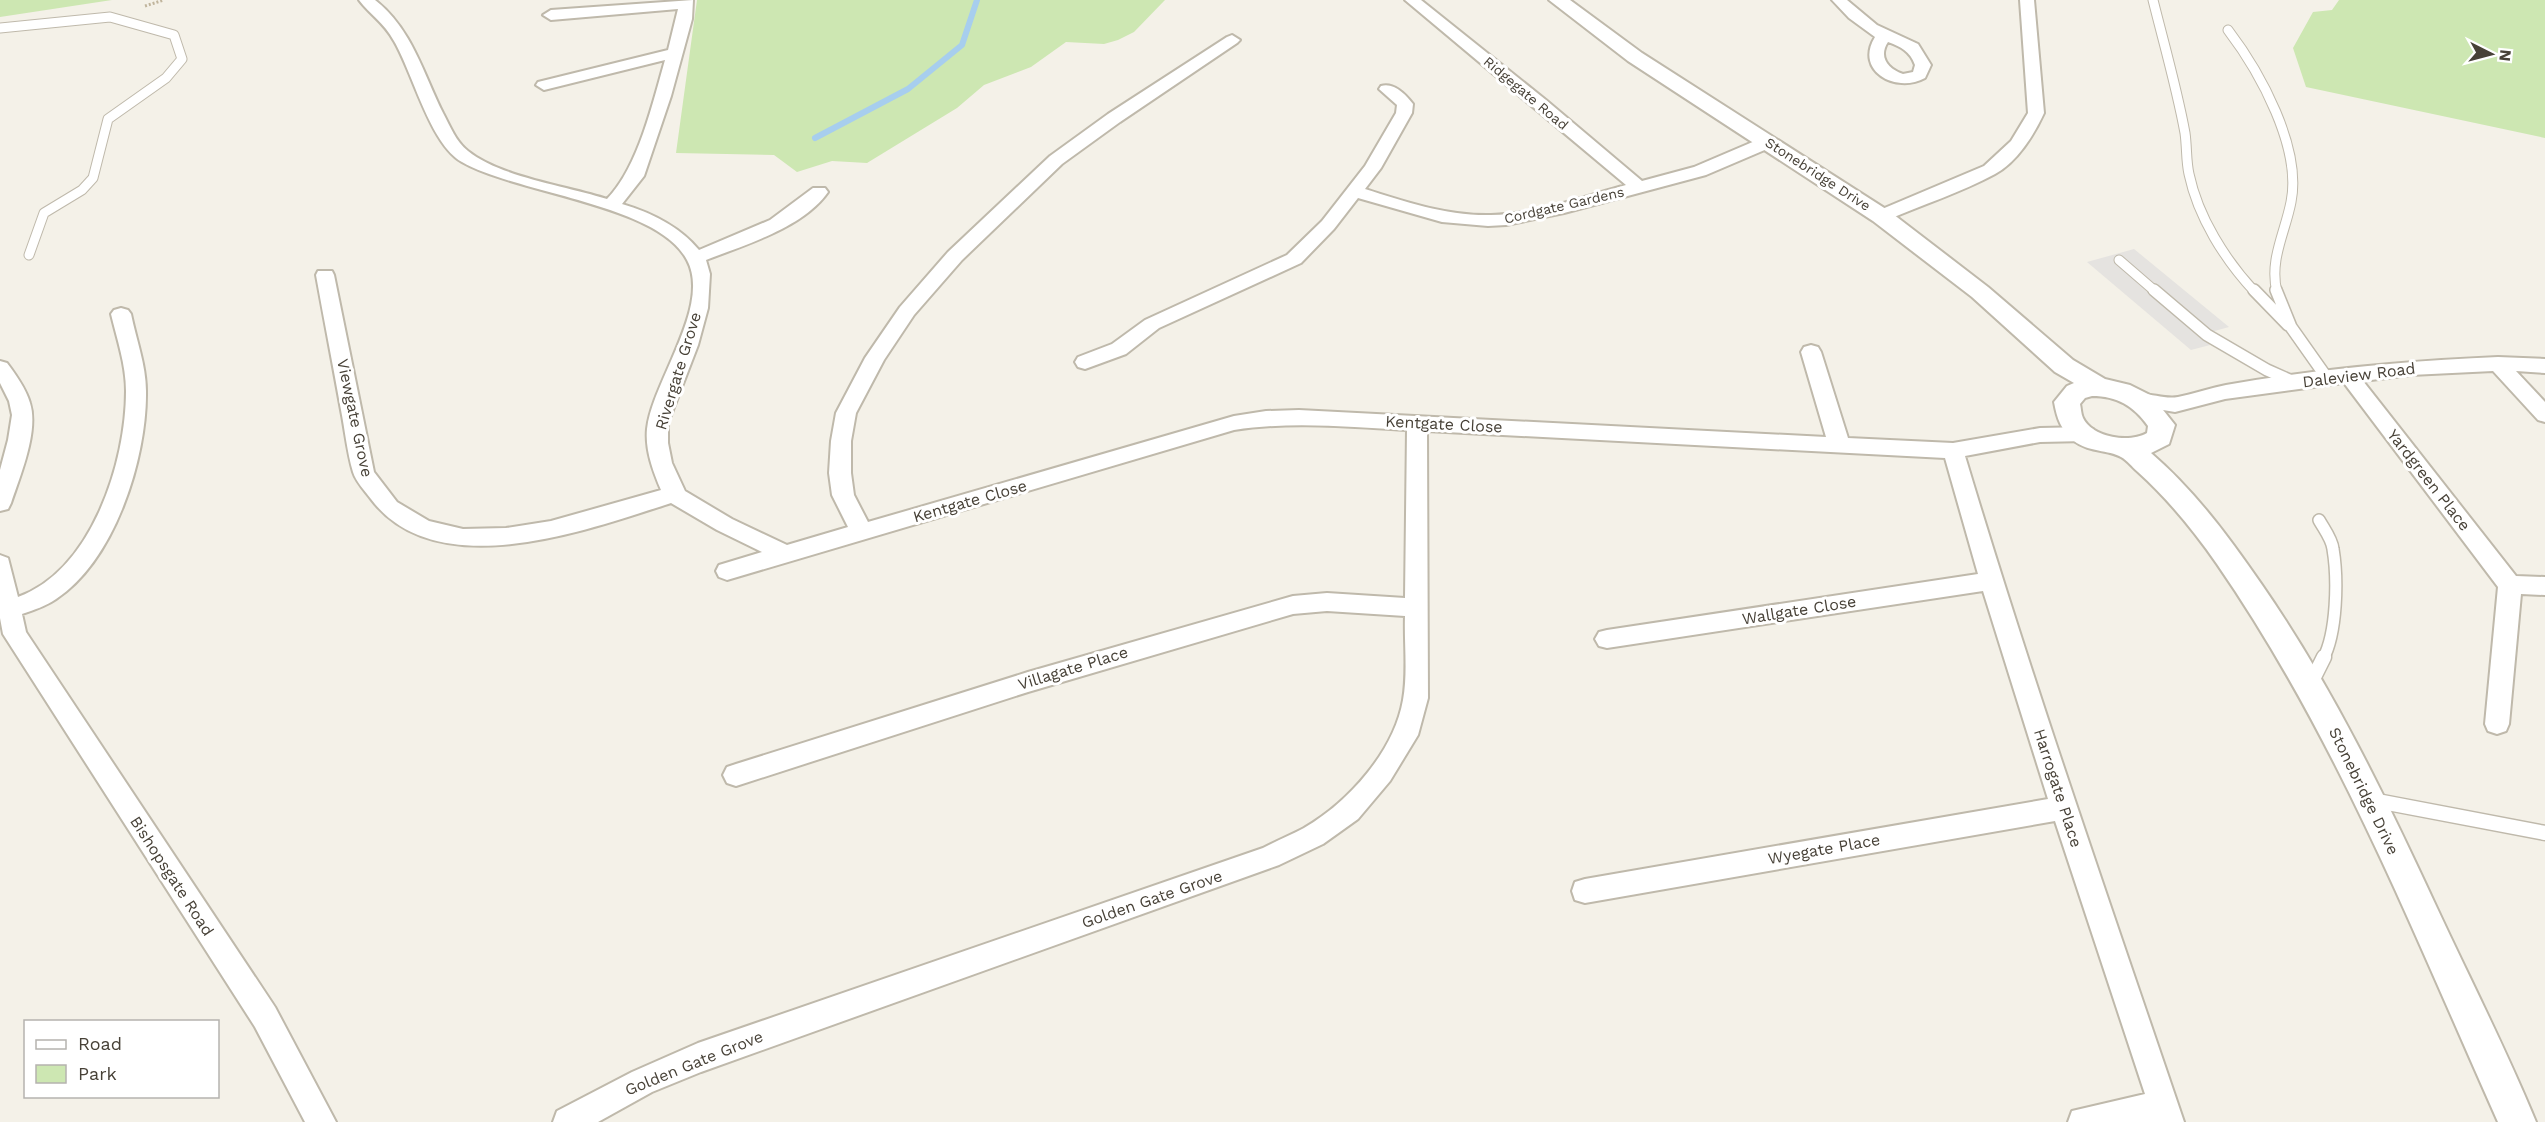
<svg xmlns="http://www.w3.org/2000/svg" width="2545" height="1122" viewBox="0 0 2545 1122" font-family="'Work Sans',sans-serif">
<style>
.green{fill:#cde7b2}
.parking{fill:#e5e3e0}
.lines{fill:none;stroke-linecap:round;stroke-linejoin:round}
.stream{stroke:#a7ceee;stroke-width:6}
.service-far2-casing{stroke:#bfb9ab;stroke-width:11}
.service-far1-casing{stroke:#bfb9ab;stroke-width:14}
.service-casing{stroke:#bfb9ab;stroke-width:17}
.minor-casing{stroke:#bfb9ab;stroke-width:4}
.tertiary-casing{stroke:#bfb9ab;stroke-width:4}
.path{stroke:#c0b59d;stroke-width:3;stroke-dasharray:2 2;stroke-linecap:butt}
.service-far2{stroke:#fff;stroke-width:9}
.service-far1{stroke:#fff;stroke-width:11}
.service{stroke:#fff;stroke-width:14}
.minor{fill:#fff;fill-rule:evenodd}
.tertiary{fill:#fff;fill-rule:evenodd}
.labels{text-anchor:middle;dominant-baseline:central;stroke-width:6;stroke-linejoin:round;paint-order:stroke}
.far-street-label{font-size:14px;fill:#474137;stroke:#fff}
.street-label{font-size:16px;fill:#474137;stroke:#fff}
</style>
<rect width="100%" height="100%" fill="#f4f1e8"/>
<path class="green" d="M 0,0 L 112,0 L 0,17 Z
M 697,0 L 1165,0 L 1134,32 L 1118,40 L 1104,44 L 1066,42 L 1031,67 L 984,85 L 957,108 L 867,163 L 832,161 L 797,172 L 774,155 L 676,153 Z
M 2339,0 L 2545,0 L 2545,138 L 2306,87 L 2293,48 L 2313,12 L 2332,10 Z"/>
<path class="parking" d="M 2134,249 L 2229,327 L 2200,335 L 2210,345 L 2191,350 L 2087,262 Z"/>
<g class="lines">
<path class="stream" d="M 815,138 L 908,89 L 962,45 L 977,0"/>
<g class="service-far2-casing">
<path id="service-far2" d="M 2153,0 C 2164,44 2177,89 2185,133 C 2187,147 2186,161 2189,174 C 2198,217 2225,260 2255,292
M 0,28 L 110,17 L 174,35 L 182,59 L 166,78 L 108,119 L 93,178 L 82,190 L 44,213 L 29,255
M 2228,30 C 2260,72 2302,148 2291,202 C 2285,233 2269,260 2277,292
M 2119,260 L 2156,292"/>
</g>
<g class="service-far1-casing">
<path id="service-far1" d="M 2154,290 L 2207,335 L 2267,370 L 2294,382
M 2254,290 L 2288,325
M 2276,290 L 2291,327 L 2327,378
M 2319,520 C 2324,529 2332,539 2333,549 C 2338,579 2337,633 2323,659"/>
</g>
<g class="service-casing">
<path id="service" d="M 2310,685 L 2324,657
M 2372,800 L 2545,833"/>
</g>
<g class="minor-casing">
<path id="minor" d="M 359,0 L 375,0 C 412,29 423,73 443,113 C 450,126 456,142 468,151 C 500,177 567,186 607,199 C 638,168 653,102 665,60 L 544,90 L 536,85 L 538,82 L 668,50 L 678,9 L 551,20 L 543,15 L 551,10 L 693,0 L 692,19 L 671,96 L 644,176 L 622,204 C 652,213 679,226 699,250 L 770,220 L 813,188 L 825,188 L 828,192 C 803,228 744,245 706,260 L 710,274 L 708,308 L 698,345 L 668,423 L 668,443 L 672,463 L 685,491 L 732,519 L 787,545 L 848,527 L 832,495 L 829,473 L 831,441 L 836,413 L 865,358 L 900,307 L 948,252 L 1050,156 L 1108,114 L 1227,37 L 1232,35 L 1240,40 L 1237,43 L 1120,122 L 1062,164 L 962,260 L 914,315 L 884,360 L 856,413 L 851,441 L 851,473 L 854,495 L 868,522 L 1234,416 L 1266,411 L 1299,410 L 1826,437 L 1801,352 L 1804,347 L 1811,345 L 1818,347 L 1821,352 L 1848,438 L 1953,443 L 2040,428 L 2086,427 L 2093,429 L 2096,434 L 2093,439 L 2086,441 L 2040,442 L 1965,456 C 2032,680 2109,901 2184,1122 L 2068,1122 L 2072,1111 L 2145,1094 L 2055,821 L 1585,903 L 1575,900 L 1572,891 L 1575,882 L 1585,879 L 2048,799 L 1983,591 L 1607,648 L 1599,646 L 1595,639 L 1599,632 L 1607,630 L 1978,574 L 1945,458 L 1427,431 L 1428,698 L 1418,735 L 1390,781 L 1358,819 L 1323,844 L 1279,865 L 701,1072 L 652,1092 L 598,1122 L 553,1122 L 557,1111 L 632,1072 L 698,1043 L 1263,848 C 1276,841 1291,835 1304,828 C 1349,802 1394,751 1403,700 C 1408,673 1404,643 1405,616 L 1327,611 L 1293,614 L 1028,692 L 736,786 L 727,783 L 723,775 L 727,767 L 736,764 L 1028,672 L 1293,596 L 1327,593 L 1405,598 L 1407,430 C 1349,427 1292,421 1234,430 L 727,580 L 719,577 L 716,571 L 719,565 L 762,552 L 717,530 L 671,503 C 587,530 436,586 371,499 C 365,491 356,482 353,472 C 347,452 345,430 341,410 C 333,365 324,320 316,275 L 318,271 L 332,271 L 334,275 L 374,472 L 397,502 L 429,521 L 463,529 L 506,528 L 551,521 L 661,490 C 653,471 645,450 647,429 C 652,382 712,306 687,260 C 658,204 518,194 462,162 C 430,144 413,73 394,41 C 384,22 370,15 359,0 Z
M 1405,0 L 1421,0 L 1546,100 L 1642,181 L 1694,167 L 1762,138 L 1774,138 L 1776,142 L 1774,146 L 1706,175 L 1564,213 L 1506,225 L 1488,226 L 1442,222 L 1358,198 L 1334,229 L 1301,263 L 1159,328 L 1126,354 L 1085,369 L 1078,367 L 1075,362 L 1078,357 L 1112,344 L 1145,320 L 1287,255 L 1322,221 L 1365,166 L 1396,113 L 1397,105 L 1379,89 L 1381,86 C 1394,82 1406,95 1413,104 L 1412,113 L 1381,168 L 1365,189 C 1406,202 1447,216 1491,215 C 1536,214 1582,197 1626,185 Z
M 1832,0 L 1847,0 L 1877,25 L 1918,44 L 1931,65 L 1925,78 C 1896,94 1854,71 1875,37 L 1849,18 ZM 1888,42 C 1901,47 1910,51 1915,65 L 1913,72 L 1903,74 C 1888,69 1878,57 1888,42 Z
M 2020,0 L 2034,0 L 2044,113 C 2034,135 2017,162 1995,174 C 1962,192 1922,205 1887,220 L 1875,220 L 1872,216 L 1875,212 L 1984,166 L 2011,141 L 2028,113 Z
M 121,308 L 128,310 L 131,314 C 136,339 146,365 146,391 C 147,458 115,560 56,599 C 46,606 34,610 22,614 L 26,632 L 275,1007 L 336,1122 L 305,1122 L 255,1027 L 3,634 L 0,618 L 0,555 L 8,558 L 18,597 C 92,570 126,462 126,391 C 126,365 117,339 111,314 L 114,310 Z
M 2498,357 L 2545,359 L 2545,373 L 2516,371 L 2545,402 L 2545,422 L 2538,420 L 2493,371 L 2411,375 L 2363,381 L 2516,576 L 2545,577 L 2545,595 L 2521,594 L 2509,724 L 2506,731 L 2497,734 L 2488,731 L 2485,724 L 2498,587 L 2344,383 L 2225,399 L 2175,412 L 2133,405 L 2130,400 L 2133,395 C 2148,391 2163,400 2178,397 C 2194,394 2210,388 2226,385 C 2316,369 2407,361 2498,357 Z
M 0,361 L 7,363 C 16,375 26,389 30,403 C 39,431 20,476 11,503 L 8,509 L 0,511 L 0,470 L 8,440 L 12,415 L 9,401 L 0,383 Z"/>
</g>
<g class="tertiary-casing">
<path id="tertiary" d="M 1549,0 L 1570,0 L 1642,53 L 1889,211 L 1988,287 L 2073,360 L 2105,379 L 2130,385 L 2152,396 L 2175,425 L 2169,444 L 2151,453 C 2195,491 2229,537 2262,585 C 2332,686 2385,796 2437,908 C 2470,979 2506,1049 2536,1122 L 2498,1122 C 2413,932 2336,736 2217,564 C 2194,531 2168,499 2138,472 C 2132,467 2127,460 2121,457 C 2109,450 2088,452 2074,441 C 2061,430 2057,419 2054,402 L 2067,386 L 2074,383 L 2055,372 L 1972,297 L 1873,221 L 1628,61 ZM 2092,396 C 2117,396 2134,406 2148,426 L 2147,433 C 2130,443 2093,438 2083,418 C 2081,414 2081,408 2080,404 L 2085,398 Z"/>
</g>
<path class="path" d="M 145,6 L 164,0"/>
<use href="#service-far2" class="service-far2"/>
<use href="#service-far1" class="service-far1"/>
<use href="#service" class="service"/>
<use href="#minor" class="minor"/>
<use href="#tertiary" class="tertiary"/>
</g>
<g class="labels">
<g class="far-street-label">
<text transform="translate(1526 93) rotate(40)">Ridgegate Road</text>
<text transform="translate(1818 174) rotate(33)">Stonebridge Drive</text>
<text transform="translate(1564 205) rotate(-13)">Cordgate Gardens</text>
</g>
<g class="street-label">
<text transform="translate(678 371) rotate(-73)">Rivergate Grove</text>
<text transform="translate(2359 375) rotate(-7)">Daleview Road</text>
<text transform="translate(355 418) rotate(78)">Viewgate Grove</text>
<text transform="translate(1444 424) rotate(3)">Kentgate Close</text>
<text transform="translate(2429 480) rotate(52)">Yardgreen Place</text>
<text transform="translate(970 501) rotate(-16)">Kentgate Close</text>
<text transform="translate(1799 610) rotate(-9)">Wallgate Close</text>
<text transform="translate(1073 668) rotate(-17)">Villagate Place</text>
<text transform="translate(2058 788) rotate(72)">Harrogate Place</text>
<text transform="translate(2364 791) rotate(64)">Stonebridge Drive</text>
<text transform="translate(1824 849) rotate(-10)">Wyegate Place</text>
<text transform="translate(172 876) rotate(57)">Bishopsgate Road</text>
<text transform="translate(1152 899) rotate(-19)">Golden Gate Grove</text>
<text transform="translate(694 1063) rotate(-22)">Golden Gate Grove</text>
</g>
</g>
<rect x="24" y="1020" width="195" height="78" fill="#ffffff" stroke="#b5b3af" stroke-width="1.5"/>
<rect x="36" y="1040" width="30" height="9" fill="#ffffff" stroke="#b5b3af" stroke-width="1.5"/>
<text x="78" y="1050" font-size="18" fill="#474137">Road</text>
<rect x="36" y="1065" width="30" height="18" fill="#cde7b2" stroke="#b5b3af" stroke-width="1.5"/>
<text x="78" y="1080" font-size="18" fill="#474137">Park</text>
<g transform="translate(2491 54) rotate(96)" stroke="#ffffff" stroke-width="4.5" paint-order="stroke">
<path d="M0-4.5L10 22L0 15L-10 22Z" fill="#474137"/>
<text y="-9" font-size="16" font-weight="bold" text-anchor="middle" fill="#474137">N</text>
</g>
</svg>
